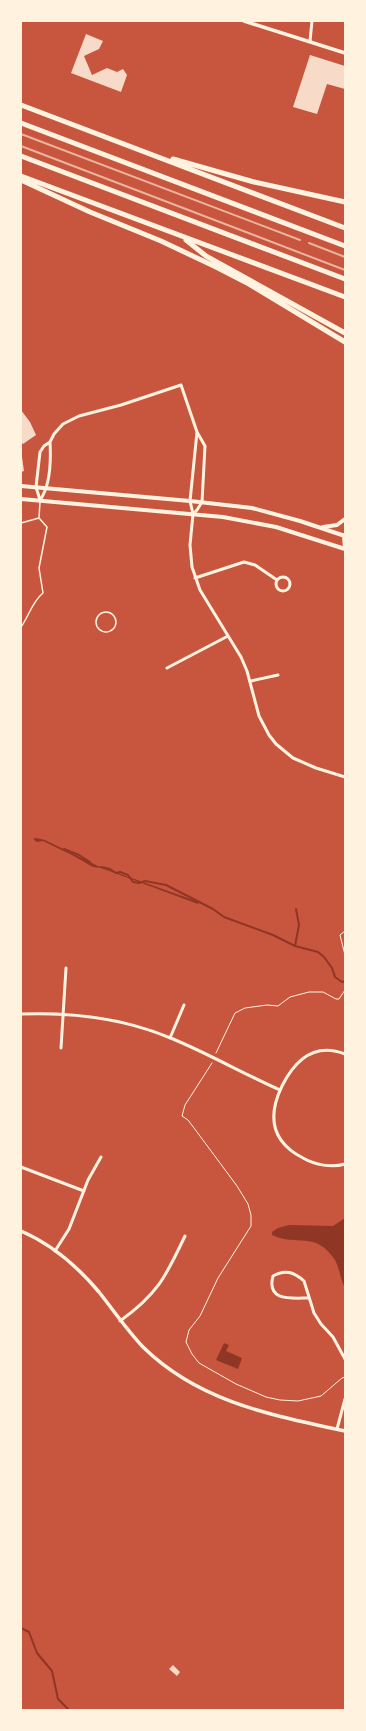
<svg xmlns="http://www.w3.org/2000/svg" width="366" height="1731" viewBox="0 0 366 1731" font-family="'DejaVu Sans',sans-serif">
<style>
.water{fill:#8f3625}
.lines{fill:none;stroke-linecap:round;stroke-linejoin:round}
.stream{stroke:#8f3625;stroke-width:2}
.building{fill:#f7dbc8}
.path{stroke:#fff3e0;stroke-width:1}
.service{stroke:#fff3e0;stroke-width:1.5}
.minor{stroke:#fff3e0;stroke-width:3}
.tertiary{stroke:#fff3e0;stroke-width:3.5}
.secondary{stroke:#fff3e0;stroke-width:4}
.motorway{stroke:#fff3e0;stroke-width:5}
.rail{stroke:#e9b49f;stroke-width:2}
</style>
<rect width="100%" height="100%" fill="#c8553d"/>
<path class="water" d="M 36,838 L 45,840 L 98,866 L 199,902 L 198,904 L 101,868 L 93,867 L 72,855 L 43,841 L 37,842 L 33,839 Z
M 345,1218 L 345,1288 C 340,1279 340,1269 335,1260 C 315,1230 297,1247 272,1235 L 272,1232 L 278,1228 L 289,1225 L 333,1226 Z
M 224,1343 L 229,1345 L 226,1351 L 242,1358 L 238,1369 L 216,1360 Z"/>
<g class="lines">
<path class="stream" d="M 64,849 L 79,855 L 90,862
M 101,867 L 110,869 L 116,873 L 120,872 L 128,875 L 133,882 L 139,883 L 145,881 L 166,885 L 213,909 L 224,917 L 273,935 L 295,946 L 318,952 L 324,957 L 332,968 L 335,977 L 342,982 L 345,981
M 295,946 L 299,925 L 296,909
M 21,1628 L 29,1632 L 37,1653 L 52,1671 L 58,1699 L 69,1710"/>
</g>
<path class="building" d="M 86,34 L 103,41 L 99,49 L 84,56 L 92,75 L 107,68 L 117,72 L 123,69 L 127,75 L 121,92 L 71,73 Z
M 310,55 L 345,66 L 345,89 L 327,84 L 317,114 L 293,107 Z
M 21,410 L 30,422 L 36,435 L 23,444 L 21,442 Z
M 21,450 L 24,471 L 21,472 Z
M 173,1665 L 180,1672 L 177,1676 L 169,1669 Z"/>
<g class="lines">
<path class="path" d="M 345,931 L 340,935 L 345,955
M 216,1053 L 235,1013 L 245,1008 L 267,1005 L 278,1006 L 290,997 L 309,992 L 323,992 L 336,999 L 339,999 L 345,990
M 212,1063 L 185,1105 L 182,1116 L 188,1120 L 194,1128 L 237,1186 L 248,1204 L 251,1215 L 251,1226 L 218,1278 L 200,1316 L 189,1330 L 186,1342 L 192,1354 L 199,1363 L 236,1384 L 266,1397 L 280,1400 L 298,1401 L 321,1396 L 342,1378 L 345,1377"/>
<path class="service" d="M 21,523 L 39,518
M96 622a10 10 0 1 1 20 0a10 10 0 1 1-20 0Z
M 21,627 C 29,616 32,602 43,593 L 39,568 L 47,527 L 39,518 L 40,502"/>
<path class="minor" d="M 310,41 L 312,21
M 197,432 L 190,501 L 193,514 L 190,545 L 192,567 L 200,590 L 241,657 L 247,671 L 259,716 L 269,735 L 276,744 L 293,758 L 316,768 L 345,777
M 40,500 L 36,487 L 40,452 L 44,446 L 50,442 L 54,434 L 63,424 L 79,416 L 121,405 L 181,385 L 197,432 L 205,446 L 202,502 L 197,510 L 193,514
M 40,500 C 51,485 51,460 50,442
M276 584a7 7 0 1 1 14 0a7 7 0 1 1-14 0Z
M 195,578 L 244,562 L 255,565 L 277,580
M 167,668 L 228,636
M 251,681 L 278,675
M 21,1014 C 73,1012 124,1018 173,1039 C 209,1054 244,1074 280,1090
M 170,1038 L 184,1005
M 61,1048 L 66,968
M 345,1054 C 314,1042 295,1060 282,1086 C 267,1117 272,1142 303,1158 C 315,1165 332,1168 345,1164
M 21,1167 L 84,1191
M 55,1251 L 69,1229 L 88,1180 L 101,1157
M 309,1298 C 292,1298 266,1302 273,1276 C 285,1269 294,1272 304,1281 L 314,1313 L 321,1324 L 333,1337 L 345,1359
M 120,1321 C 158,1294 166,1276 185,1236
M 337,1429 L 345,1399"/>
<path class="tertiary" d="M 244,21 L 345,53
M 21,1231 C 51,1244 78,1267 99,1292 C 114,1311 127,1330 143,1347 C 199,1402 271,1415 345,1431"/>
<path class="secondary" d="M 21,486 L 190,501 L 252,508 L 300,521 L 345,536
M 21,499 L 223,517 L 276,527 L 345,549
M 323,527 L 337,525 L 345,519
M 344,535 L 345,549"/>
<path class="motorway" d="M 21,105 L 345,228
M 21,123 L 345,246
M 21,156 L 345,279
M 173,159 L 254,182 L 345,202
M 21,176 L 345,297
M 21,180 L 90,212 L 161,241 L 216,267 L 249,284 L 345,342
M 186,240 L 206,256 L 345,333"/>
<path class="rail" d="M 21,134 L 300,240
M 21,146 L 345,270
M 309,243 L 345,257"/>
</g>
<rect width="366" height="1731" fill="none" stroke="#fff3e0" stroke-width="44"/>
</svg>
